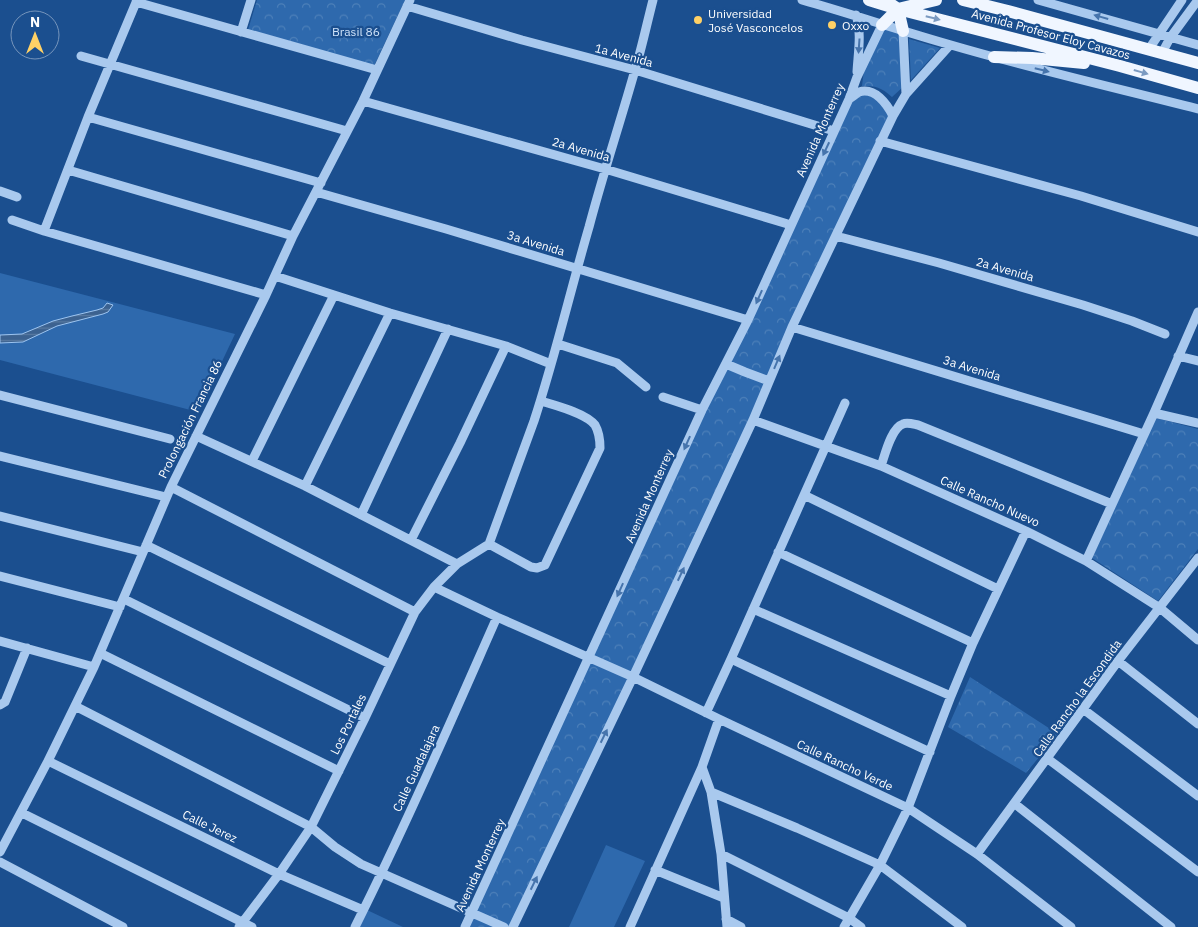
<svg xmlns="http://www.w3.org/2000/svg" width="1198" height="927" viewBox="0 0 1198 927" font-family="'IBM Plex Sans',sans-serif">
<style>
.grass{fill:#2e69ad}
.park{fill:url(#park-crowns)}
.water{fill:url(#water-rules);stroke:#9cc4f0}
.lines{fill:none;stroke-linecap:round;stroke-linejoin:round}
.minor{stroke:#a9c9ee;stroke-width:9}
.major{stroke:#f0f6ff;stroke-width:12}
.oneway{fill:#4674ac}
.oneway2{fill:#7b9ac1}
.poi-dot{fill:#ffd166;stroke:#1b4f8f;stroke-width:2}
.labels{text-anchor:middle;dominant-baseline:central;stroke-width:4.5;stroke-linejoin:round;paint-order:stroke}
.poi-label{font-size:12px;fill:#fff;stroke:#1b4f8f;text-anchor:start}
.park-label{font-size:12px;fill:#cfe3fa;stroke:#1b4f8f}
.street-label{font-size:12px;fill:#fff;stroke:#1b4f8f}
</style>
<defs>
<pattern id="park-crowns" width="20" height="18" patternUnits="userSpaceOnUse" patternTransform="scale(1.25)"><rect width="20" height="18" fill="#2e69ad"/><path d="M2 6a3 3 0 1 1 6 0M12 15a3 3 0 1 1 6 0" fill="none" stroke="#4d80b9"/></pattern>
<pattern id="water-rules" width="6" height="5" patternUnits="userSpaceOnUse" patternTransform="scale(1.25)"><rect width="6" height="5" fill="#3c6290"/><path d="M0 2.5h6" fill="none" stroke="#597aa1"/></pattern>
</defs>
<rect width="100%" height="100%" fill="#1b4f8f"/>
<path class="grass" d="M 0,273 L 235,334 L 198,412 L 0,360 Z
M 606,845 L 645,861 L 614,927 L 569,927 Z
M 367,910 L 403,927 L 359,927 Z"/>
<path class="park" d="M 257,0 L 405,0 L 373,68 L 248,30 Z
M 883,27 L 902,33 L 904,86 L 892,97 C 881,87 876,86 862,86 L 864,70 Z
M 909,39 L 940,48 L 911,80 Z
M 858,93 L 876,94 L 893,116 L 513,927 L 465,927 L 849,99 Z
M 1156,418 L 1198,429 L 1198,549 L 1158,601 L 1092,558 Z
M 970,677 L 1058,734 L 1026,773 L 948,727 Z"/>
<path class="water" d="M 107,303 L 113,305 L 108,312 L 103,314 L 57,326 L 23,342 L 0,343 L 0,335 L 22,334 L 53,321 L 72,316 L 97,310 L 103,308 Z"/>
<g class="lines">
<path class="minor" d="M 802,0 C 852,14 901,31 951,45 C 1033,69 1116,88 1198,109
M 1038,0 L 1198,45
M 136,2 L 377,70
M 407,6 L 522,40 L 635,70 L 834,131
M 856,15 C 862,33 858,53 857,72
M 903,31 L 906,94
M 241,32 L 251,0
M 1149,49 L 1182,0
M 1162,53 L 1170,38 L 1198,0
M 81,56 L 347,131
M 849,99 C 852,97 856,94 859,92 C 875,87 887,104 893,116
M 363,101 L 605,169 L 791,225
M 88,117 L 321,183
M 880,141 L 1081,196 L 1198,232
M 68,170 L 293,236
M 0,191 L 17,197
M 316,192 L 446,229 L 748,320
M 12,220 L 44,231 L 266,295
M 44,231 L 88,117 L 137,0
M 836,236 L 939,263 L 1083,305 L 1132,321 L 1165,334
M 275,276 L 390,313 L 506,346 L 551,364
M 792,327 L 1144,434
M 558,344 L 617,363 L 646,387
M 1178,356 L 1198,361
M 726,364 L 745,372 L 769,381
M 0,395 L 170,439
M 663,397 L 702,410
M 1154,413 L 1198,423
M 753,420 L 881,466 L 1026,531 L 1086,561 L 1160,608 L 1198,640
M 196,436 L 305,486 L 457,564
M 0,456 L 166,497
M 252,461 L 334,295
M 881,466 C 885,455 891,428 903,424 C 907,422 913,424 918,425 L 1112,504
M 305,486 L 390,313
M 171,487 L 415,612
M 804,495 L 998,589
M 361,515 L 448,329
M 0,516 L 143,552
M 411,540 L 460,443 L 506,346
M 489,544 L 534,421 C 555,357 570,292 589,227 C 603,174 620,123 635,70 C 642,47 647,23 653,0
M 489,544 L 531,567 L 537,568 L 545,565 L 600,448 C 600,440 599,432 595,425 C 586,413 554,405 541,401
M 146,545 L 390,664
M 778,552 L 973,643
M 1086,561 L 1154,413 L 1198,312
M 0,576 L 120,607
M 434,587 L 497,617 L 633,677 L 719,719 L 908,808 L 977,854 L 1071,927
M 124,599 L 365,718
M 753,609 L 951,696
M 0,641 L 94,667
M 100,653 L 339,771
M 731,659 L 930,752
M 1118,661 L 1198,724
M 0,705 L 5,702 L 27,648
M 75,706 L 311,827 L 335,847 L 361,864 L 504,927
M 1083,709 L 1198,796
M 706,713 L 731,659 L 845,403
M 1048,759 L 1198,872
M 48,761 L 279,874 L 363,910
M 702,767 L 711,792 L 721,854 L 727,927
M 711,792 L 797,828 L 880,865 L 962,927
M 1015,804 L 1171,927
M 22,813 L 252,927
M 0,852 L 48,761 L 94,667 L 171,487 L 266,295 L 293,236 L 363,101 L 410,0
M 721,854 L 849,918 L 861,927
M 977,854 L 1118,661 L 1198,558
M 0,862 L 123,927
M 655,870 L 724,898
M 726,919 L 741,927
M 239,927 L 279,874 L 311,827 L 365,718 L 415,612 L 434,587 L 457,564 L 489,544
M 355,927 C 406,825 451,721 497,617
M 465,927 L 702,410 L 748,320 L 849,99 L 857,77 L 882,25
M 513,927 L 633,677 L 753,420 L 792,327 L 893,116 L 906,94 L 950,45
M 630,927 L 702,767 L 719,719
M 844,927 L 880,865 L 908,808 L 951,696 L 973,643 L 1026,531"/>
<path class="major" d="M 869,0 L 898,9 L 1120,66 L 1198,88
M 963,0 L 1008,11 L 1198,63
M 892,5 L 898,9 L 903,31
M 882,25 L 898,9 L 936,0
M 994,57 L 1032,58 L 1084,63"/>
</g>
<defs><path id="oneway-solid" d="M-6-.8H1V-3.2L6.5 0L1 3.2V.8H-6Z" transform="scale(1.25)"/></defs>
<g class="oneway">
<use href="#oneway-solid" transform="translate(1101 17) rotate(-164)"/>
<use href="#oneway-solid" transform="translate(859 46) rotate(94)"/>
<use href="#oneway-solid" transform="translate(1042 70) rotate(14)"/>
<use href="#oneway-solid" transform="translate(826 149) rotate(115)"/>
<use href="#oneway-solid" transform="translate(759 297) rotate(114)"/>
<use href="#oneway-solid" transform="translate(777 362) rotate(-67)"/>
<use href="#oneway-solid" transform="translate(687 443) rotate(114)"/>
<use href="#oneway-solid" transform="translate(681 574) rotate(-65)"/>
<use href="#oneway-solid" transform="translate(620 590) rotate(114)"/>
<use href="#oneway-solid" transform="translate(604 736) rotate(-64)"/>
<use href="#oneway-solid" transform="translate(534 883) rotate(-64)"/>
</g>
<g class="oneway2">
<use href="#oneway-solid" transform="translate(933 18) rotate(14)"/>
<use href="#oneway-solid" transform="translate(1141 72) rotate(16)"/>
</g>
<g class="poi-dot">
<circle cx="698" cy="20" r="5"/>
<circle cx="832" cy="25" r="5"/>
</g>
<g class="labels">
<g class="poi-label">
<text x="708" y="13">Universidad<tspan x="708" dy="14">José Vasconcelos</tspan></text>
<text x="842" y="25">Oxxo</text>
</g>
<g class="park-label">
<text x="356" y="31">Brasil 86</text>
</g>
<g class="street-label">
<text transform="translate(1051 34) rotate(15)">Avenida Profesor Eloy Cavazos</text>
<text transform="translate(624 55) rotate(15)">1a Avenida</text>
<text transform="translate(820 130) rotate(-66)">Avenida Monterrey</text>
<text transform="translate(581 149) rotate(16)">2a Avenida</text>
<text transform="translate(536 243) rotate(17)">3a Avenida</text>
<text transform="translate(1005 269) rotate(16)">2a Avenida</text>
<text transform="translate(972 368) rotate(17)">3a Avenida</text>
<text transform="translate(190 419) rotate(-64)">Prolongación Francia 86</text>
<text transform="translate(649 496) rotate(-66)">Avenida Monterrey</text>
<text transform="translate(990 501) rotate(24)">Calle Rancho Nuevo</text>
<text transform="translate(1077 698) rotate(-54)">Calle Rancho la Escondida</text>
<text transform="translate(348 724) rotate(-64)">Los Portales</text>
<text transform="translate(845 765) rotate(25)">Calle Rancho Verde</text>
<text transform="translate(416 768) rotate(-65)">Calle Guadalajara</text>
<text transform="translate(210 826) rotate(26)">Calle Jerez</text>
<text transform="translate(480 865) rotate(-65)">Avenida Monterrey</text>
</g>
</g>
<g transform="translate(35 35)"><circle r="24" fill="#1b4f8f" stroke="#7695bc"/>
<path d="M0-4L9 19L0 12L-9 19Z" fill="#ffd166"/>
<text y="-8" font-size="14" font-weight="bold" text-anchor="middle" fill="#ffffff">N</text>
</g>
</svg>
